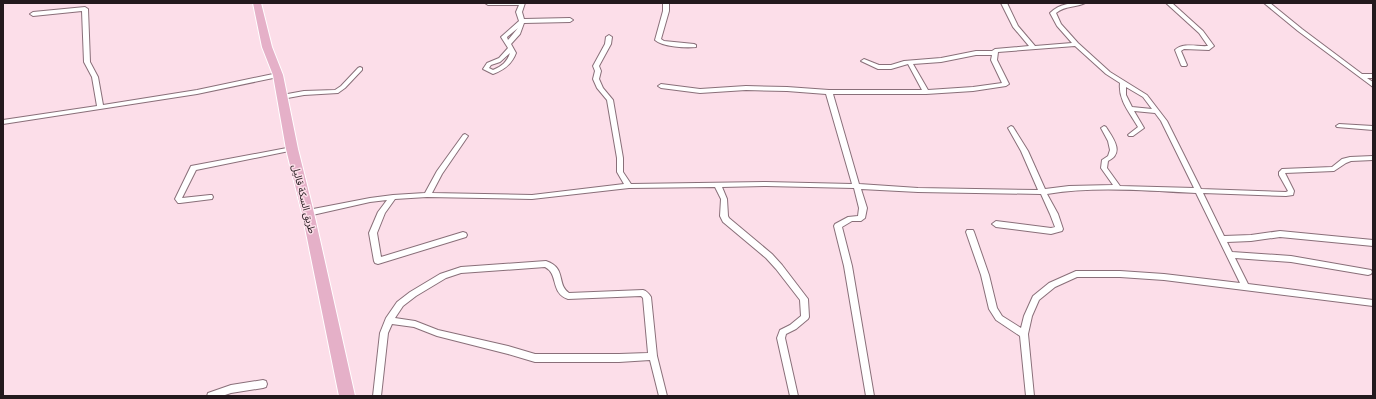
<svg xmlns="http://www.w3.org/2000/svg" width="1376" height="399" viewBox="0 0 1376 399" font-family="'IBM Plex Sans','Noto Sans Arabic',sans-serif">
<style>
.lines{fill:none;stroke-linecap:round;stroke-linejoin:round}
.minor-casing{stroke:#896f79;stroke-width:2}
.primary-casing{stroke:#fff;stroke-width:2}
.minor{fill:#fff;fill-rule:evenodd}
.primary{fill:#e5b0c8;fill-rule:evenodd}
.labels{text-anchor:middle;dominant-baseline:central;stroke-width:3;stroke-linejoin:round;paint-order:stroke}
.street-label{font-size:10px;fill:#23191d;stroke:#fcdee9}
</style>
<rect width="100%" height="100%" fill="#fcdee9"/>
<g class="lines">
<g class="minor-casing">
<path id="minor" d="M 485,3 L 525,3 L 522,12 L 524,19 L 570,18 L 573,20 L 570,22 L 524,23 L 520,34 L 511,44 L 516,53 C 512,64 504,70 493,74 L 483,69 L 487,63 L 499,58 L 508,48 L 501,37 L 519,21 L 516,12 L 519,5 L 488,5 ZM 518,28 L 508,40 L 507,37 ZM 510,53 C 507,62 502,66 493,70 L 489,68 L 491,65 L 500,62 Z
M 663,3 L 669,3 L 669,11 L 661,39 L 664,41 L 694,44 L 696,45 L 696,47 C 686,48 663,47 655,40 L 663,11 Z
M 1001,3 L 1007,3 L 1018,26 L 1035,46 L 1072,43 L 1057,26 L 1050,13 C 1060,3 1072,3 1085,3 C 1075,8 1066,5 1056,13 L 1061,24 L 1078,43 L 1110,72 L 1147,95 L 1167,121 L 1201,189 L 1286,192 L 1288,191 L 1279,175 L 1279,172 L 1282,169 L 1332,167 L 1342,159 L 1350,157 L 1373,156 L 1373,160 L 1351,161 L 1346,163 L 1334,171 L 1285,173 L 1294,191 L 1293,195 L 1286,196 L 1203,193 L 1224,236 L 1251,235 L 1280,231 L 1373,240 L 1373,246 L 1280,237 L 1251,241 L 1227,242 L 1232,252 L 1291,256 L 1371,270 L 1372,272 L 1371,274 L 1368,275 L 1291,262 L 1235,258 L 1248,284 L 1373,300 L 1373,306 L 1164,280 L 1120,277 L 1077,277 L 1055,287 L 1039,300 L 1032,316 L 1028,334 L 1034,396 L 1026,396 L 1020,336 L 996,320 L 989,309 L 981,275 L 966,232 L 967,230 L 973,230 L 974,232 L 989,275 L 997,308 L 1002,316 L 1021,328 L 1024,316 L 1033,296 L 1049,283 L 1076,271 L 1120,271 L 1164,274 L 1240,283 L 1196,193 C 1147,191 1096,186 1047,194 L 1058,214 L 1063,229 L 1062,231 L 1051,234 L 996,227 L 992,224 L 996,221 L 1051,228 L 1055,227 L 1050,214 L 1041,194 L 918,192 L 861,189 L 867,208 L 865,218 L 861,221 L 852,221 L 842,227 L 852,266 L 874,396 L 866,396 L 844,266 L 834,226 L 835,224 L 848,217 L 858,216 L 859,208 L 854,188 L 766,186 L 722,187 L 727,199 L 728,216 L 729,218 L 772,254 L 782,265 L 808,299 L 809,317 L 808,319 L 796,329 L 786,334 L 785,338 L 798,396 L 790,396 L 777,338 L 780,330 L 790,325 L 801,316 L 800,300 L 776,269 L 766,258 L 723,222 L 720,216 L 721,199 L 715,187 L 629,188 L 532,199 L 427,197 L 395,199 L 385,213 L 377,233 L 381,257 L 463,232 L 466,233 L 467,235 L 466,237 L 378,264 L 375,263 L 374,261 L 369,233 L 378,212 L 387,200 L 370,202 L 308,216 L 304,213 L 308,210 L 370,198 L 393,195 L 425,193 L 437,171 L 463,135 L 465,134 L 468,136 L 442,174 L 432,193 L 532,195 L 624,184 L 617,172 L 617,158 L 607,100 L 597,88 L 593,79 L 595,71 L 593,66 L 605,44 L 606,37 L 609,35 L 612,37 L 611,44 L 599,66 L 601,71 L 599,79 L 603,88 L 613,100 L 623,158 L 623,172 L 631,184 L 766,182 L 852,184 L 826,94 L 787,91 L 746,90 L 700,93 L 661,88 L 658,86 L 661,84 L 700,89 L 746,86 L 787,87 L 829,90 L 922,90 L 908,64 L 891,69 L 878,69 L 861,61 L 864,59 L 879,65 L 891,65 L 904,61 L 941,58 L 976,51 L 992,51 L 995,49 L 1029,46 L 1013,27 ZM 1075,46 L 1106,74 L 1120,83 C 1118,100 1130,113 1138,127 L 1129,134 L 1128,135 L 1129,136 L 1133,136 L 1144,128 L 1134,111 L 1155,113 L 1161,121 L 1194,188 L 1120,186 L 1107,168 L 1108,161 C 1125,153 1113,138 1106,127 L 1104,126 L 1101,128 L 1108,141 L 1110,150 L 1108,156 L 1102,160 L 1101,168 L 1113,185 L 1069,186 L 1045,189 L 1028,151 L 1013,127 L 1011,126 L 1008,128 L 1021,151 L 1038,190 L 918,188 L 859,184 L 833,94 L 926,94 L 973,91 L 1006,86 L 1009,84 L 997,60 L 998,52 ZM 976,55 L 992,55 L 991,60 L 1002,83 L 973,87 L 928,90 L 913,64 L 941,62 ZM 1126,87 L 1143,97 L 1152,109 L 1132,107 L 1126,95 Z
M 1166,3 L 1172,3 L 1203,31 L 1214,46 L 1209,50 L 1184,49 L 1181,51 L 1187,65 L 1186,66 L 1182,66 L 1181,65 L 1175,50 C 1184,42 1197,47 1208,46 L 1199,33 Z
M 1264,3 L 1270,3 L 1302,29 L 1362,74 L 1373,74 L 1373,78 L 1367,78 L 1373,82 L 1373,87 L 1298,31 Z
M 85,7 L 88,9 L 90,62 L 98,77 L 103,105 L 197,90 L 278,73 L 281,75 L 278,77 L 197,94 L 3,124 L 3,120 L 97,106 L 92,77 L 84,62 L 82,11 L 33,16 L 30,14 L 33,12 Z
M 360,67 L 362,68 L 362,70 L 345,88 L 338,93 L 304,95 L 282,99 L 279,97 L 282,95 L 304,91 L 335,90 L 341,86 L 358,68 Z
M 1339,124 L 1373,126 L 1373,130 L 1337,127 L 1336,126 Z
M 292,147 L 295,149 L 294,150 L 196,170 L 182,198 L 210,195 L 212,195 L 213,197 L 212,199 L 180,203 L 178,203 L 175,199 L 191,166 Z
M 546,261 C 567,268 556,284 569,293 L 643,290 C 647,291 649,294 651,297 L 657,356 L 667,396 L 659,396 L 650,360 L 619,362 L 535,362 L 508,354 L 437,336 L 414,327 L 392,324 L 388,333 L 381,396 L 373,396 L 380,333 L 386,318 L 397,302 L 410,292 L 440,274 L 461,267 ZM 545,267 C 559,274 550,293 568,299 L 641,296 L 643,298 L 648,353 L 619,354 L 535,354 L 508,346 L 438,330 L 415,321 L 395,318 L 403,306 L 416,296 L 446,278 L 461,273 Z
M 263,380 L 266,381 L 267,384 L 266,387 L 263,388 L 231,393 L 222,396 L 207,396 L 208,393 L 231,385 Z"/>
</g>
<g class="primary-casing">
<path id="primary" d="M 253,3 L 261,3 L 272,47 L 283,75 L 298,149 L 314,213 L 355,396 L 339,396 L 302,213 L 286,149 L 273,75 L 262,47 Z"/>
</g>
<use href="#minor" class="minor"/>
<use href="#primary" class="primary"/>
</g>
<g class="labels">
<g class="street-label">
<text transform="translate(304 199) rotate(76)">طريق السكة قاليل</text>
</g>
</g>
<rect width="1376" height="399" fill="none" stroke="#23191d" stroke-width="8"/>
</svg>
